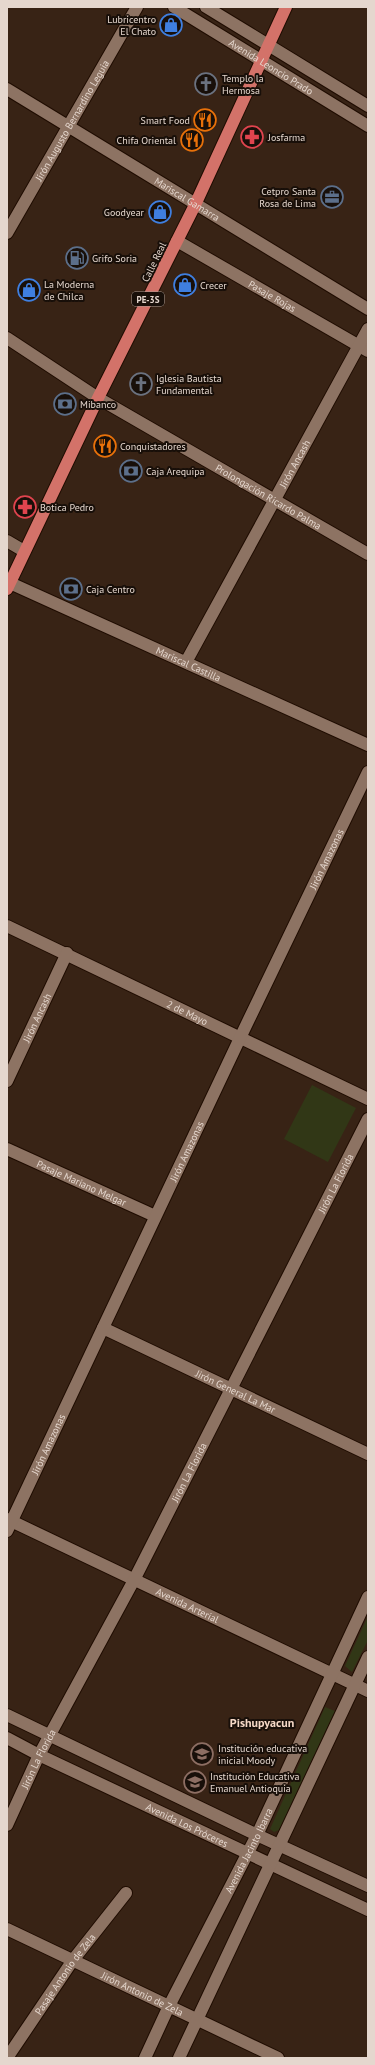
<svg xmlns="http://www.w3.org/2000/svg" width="375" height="2065" viewBox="0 0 375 2065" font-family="'PT Sans',sans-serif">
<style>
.green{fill:#313716}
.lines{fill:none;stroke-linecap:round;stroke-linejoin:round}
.street-casing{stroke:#1f0c01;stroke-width:14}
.secondary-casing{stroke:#1f0c01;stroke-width:14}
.highway-casing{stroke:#1f0c01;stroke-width:14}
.street{stroke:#8d7363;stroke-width:12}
.secondary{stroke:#8d7363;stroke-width:12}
.highway{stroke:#d37269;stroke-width:12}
.labels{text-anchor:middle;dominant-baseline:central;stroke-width:4;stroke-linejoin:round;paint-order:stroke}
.shield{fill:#180f09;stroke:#a89b93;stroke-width:1}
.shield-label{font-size:9px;font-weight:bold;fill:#e5d7ce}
.poi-label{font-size:10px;fill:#e5d7ce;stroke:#180f09;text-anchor:start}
.street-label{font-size:10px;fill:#e5d7ce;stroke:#180f09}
.quarter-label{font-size:12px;font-weight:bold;fill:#f6d9c7;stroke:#180f09}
</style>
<rect width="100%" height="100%" fill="#382315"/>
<path class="green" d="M 312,1085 L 356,1108 L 328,1162 L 284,1139 Z
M 368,1616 L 368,1640 L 352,1672 L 345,1666 Z
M 325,1707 L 335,1711 L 279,1830 L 274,1832 L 270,1829 Z"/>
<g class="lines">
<g class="street-casing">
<g id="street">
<path id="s1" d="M 7,89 L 368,309"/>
<path id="s2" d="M 7,233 L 137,7"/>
<path id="s3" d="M 177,241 L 368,351"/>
<path id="s4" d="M 7,338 L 98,398 L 368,554"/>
<path d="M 7,541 L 24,551"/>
<path id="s5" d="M 10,583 L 368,745"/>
<path id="s6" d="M 186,662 L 368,329"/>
<path id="s7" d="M 7,926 L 368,1099"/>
<path id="s8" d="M 7,1081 L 67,953"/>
<path id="s9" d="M 7,1149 L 155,1216"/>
<path id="s10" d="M 103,1328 L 368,1454"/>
<path id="s11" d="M 7,1519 L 368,1691"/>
<path id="s12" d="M 7,1531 L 240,1038 L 368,772"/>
<path id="s13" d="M 7,1825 L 39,1755 L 134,1580 L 368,1119"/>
<path id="s14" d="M 7,1929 L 278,2058"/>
<path id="s15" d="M 7,2058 L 73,1960 L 126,1893"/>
</g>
</g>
<g class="secondary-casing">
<g id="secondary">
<path id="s16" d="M 174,7 L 368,126"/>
<path d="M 206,7 L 368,106"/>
<path d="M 7,1715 L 257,1835 L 368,1886"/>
<path id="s17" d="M 7,1738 L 39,1755 L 368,1910"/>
<path id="s18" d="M 145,2058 L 169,2006 L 257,1835 L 368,1597"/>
<path d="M 179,2058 L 368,1657"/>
</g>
</g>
<g class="highway-casing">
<path id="highway" d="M 7,589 L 98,398 L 195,205 L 286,7"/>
</g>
<use href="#street" class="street"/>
<use href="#secondary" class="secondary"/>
<use href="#highway" class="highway"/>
</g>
<defs>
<g id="shop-ring" transform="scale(1.15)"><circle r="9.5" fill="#180f09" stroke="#3f7fe0" stroke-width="1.5"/><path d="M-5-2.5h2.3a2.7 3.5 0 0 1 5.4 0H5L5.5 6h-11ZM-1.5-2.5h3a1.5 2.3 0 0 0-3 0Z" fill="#3f7fe0"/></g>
<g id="church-ring" transform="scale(1.15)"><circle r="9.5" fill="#180f09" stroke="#6b7280" stroke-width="1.5"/><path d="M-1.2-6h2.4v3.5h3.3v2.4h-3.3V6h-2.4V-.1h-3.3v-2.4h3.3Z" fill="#6b7280"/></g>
<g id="restaurant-ring" transform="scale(1.15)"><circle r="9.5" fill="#180f09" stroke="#e8710a" stroke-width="1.5"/><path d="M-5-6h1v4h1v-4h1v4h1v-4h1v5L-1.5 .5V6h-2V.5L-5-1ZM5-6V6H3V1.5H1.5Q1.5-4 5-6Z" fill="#e8710a"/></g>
<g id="pharmacy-ring" transform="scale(1.15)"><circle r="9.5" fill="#180f09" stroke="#e0444e" stroke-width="1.5"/><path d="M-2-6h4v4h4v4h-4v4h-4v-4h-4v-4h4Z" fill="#e0444e"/></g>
<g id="office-ring" transform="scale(1.15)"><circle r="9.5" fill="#180f09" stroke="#5c6f8a" stroke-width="1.5"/><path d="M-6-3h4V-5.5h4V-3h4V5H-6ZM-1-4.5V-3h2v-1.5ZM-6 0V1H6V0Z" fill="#5c6f8a"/></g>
<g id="fuel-ring" transform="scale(1.15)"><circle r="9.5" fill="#180f09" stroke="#5c6f8a" stroke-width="1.5"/><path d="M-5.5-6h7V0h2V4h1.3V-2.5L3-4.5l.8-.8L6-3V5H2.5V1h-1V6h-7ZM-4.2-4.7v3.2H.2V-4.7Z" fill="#5c6f8a"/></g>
<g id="bank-ring" transform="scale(1.15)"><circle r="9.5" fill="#180f09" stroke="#5c6f8a" stroke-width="1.5"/><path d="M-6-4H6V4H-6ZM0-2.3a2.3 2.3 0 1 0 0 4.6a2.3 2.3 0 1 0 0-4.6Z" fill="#5c6f8a"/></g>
<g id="school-ring" transform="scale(1.15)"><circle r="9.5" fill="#180f09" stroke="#8d6e63" stroke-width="1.5"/><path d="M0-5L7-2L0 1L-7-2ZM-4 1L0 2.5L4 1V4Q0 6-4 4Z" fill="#8d6e63"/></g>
</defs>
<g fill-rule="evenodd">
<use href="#shop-ring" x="171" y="25"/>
<use href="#church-ring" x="206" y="84"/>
<use href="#restaurant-ring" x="205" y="120"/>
<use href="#pharmacy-ring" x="252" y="137"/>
<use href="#restaurant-ring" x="192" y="140"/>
<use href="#office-ring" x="332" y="197"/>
<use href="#shop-ring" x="160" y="212"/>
<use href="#fuel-ring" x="77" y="258"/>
<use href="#shop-ring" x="185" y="285"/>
<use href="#shop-ring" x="29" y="290"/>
<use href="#church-ring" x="141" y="384"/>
<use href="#bank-ring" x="65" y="404"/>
<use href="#restaurant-ring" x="105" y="446"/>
<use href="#bank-ring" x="131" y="471"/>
<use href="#pharmacy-ring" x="25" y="507"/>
<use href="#bank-ring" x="71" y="589"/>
<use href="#school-ring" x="202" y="1754"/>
<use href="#school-ring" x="195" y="1782"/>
</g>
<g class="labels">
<rect class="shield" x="132" y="292" width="32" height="14" rx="3"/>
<g class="shield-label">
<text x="148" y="299">PE-3S</text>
</g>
<g class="poi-label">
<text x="156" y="19" text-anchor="end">Lubricentro<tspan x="156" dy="12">El Chato</tspan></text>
<text x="222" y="78">Templo la<tspan x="222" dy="12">Hermosa</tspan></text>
<text x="190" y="120" text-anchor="end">Smart Food</text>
<text x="268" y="137">Josfarma</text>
<text x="176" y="140" text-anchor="end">Chifa Oriental</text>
<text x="316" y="191" text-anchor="end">Cetpro Santa<tspan x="316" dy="12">Rosa de Lima</tspan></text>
<text x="144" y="212" text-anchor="end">Goodyear</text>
<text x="92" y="258">Grifo Soria</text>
<text x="44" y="284">La Moderna<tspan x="44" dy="12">de Chilca</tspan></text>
<text x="200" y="285">Crecer</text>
<text x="156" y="378">Iglesia Bautista<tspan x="156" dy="12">Fundamental</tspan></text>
<text x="80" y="404">Mibanco</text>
<text x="120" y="446">Conquistadores</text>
<text x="146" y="471">Caja Arequipa</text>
<text x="40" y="507">Botica Pedro</text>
<text x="86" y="589">Caja Centro</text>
<text x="218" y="1748">Institución educativa<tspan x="218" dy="12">inicial Moody</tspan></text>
<text x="210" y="1776">Institución Educativa<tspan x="210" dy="12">Emanuel Antioquia</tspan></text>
</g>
<g class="street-label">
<text stroke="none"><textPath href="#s16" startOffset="114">Avenida Leoncio Prado</textPath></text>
<text stroke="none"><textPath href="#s2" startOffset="130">Jirón Augusto Bernardino Leguia</textPath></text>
<text stroke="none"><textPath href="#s1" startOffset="211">Mariscal Gamarra</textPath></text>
<text transform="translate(154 262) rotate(-64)">Calle Real</text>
<text stroke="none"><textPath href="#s3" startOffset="110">Pasaje Rojas</textPath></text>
<text stroke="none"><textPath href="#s6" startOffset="226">Jirón Ancash</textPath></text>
<text stroke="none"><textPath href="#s4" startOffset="306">Prolongación Ricardo Palma</textPath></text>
<text stroke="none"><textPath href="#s5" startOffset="196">Mariscal Castilla</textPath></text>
<text stroke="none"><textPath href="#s12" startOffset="744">Jirón Amazonas</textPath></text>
<text stroke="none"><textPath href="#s7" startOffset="200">2 de Mayo</textPath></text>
<text stroke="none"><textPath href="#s8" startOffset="70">Jirón Ancash</textPath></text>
<text stroke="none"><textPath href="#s12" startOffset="420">Jirón Amazonas</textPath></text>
<text stroke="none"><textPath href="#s9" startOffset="82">Pasaje Mariano Melgar</textPath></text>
<text stroke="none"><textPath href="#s13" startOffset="721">Jirón La Florida</textPath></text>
<text stroke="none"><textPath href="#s10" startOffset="147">Jirón General La Mar</textPath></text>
<text stroke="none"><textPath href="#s12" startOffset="96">Jirón Amazonas</textPath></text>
<text stroke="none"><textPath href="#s13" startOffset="397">Jirón La Florida</textPath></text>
<text stroke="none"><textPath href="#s11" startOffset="200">Avenida Arterial</textPath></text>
<text stroke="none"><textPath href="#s13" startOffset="73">Jirón La Florida</textPath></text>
<text stroke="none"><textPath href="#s17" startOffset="200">Avenida Los Próceres</textPath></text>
<text stroke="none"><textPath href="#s18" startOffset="232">Avenida Jacinto Ibarra</textPath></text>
<text stroke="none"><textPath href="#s15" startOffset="102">Pasaje Antonio de Zela</textPath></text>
<text stroke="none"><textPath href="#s14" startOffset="150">Jirón Antonio de Zela</textPath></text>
</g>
<g class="quarter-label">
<text x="262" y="1722">Pishupyacun</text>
</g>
</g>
<rect width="375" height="2065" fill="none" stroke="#e5d7ce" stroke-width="16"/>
</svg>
